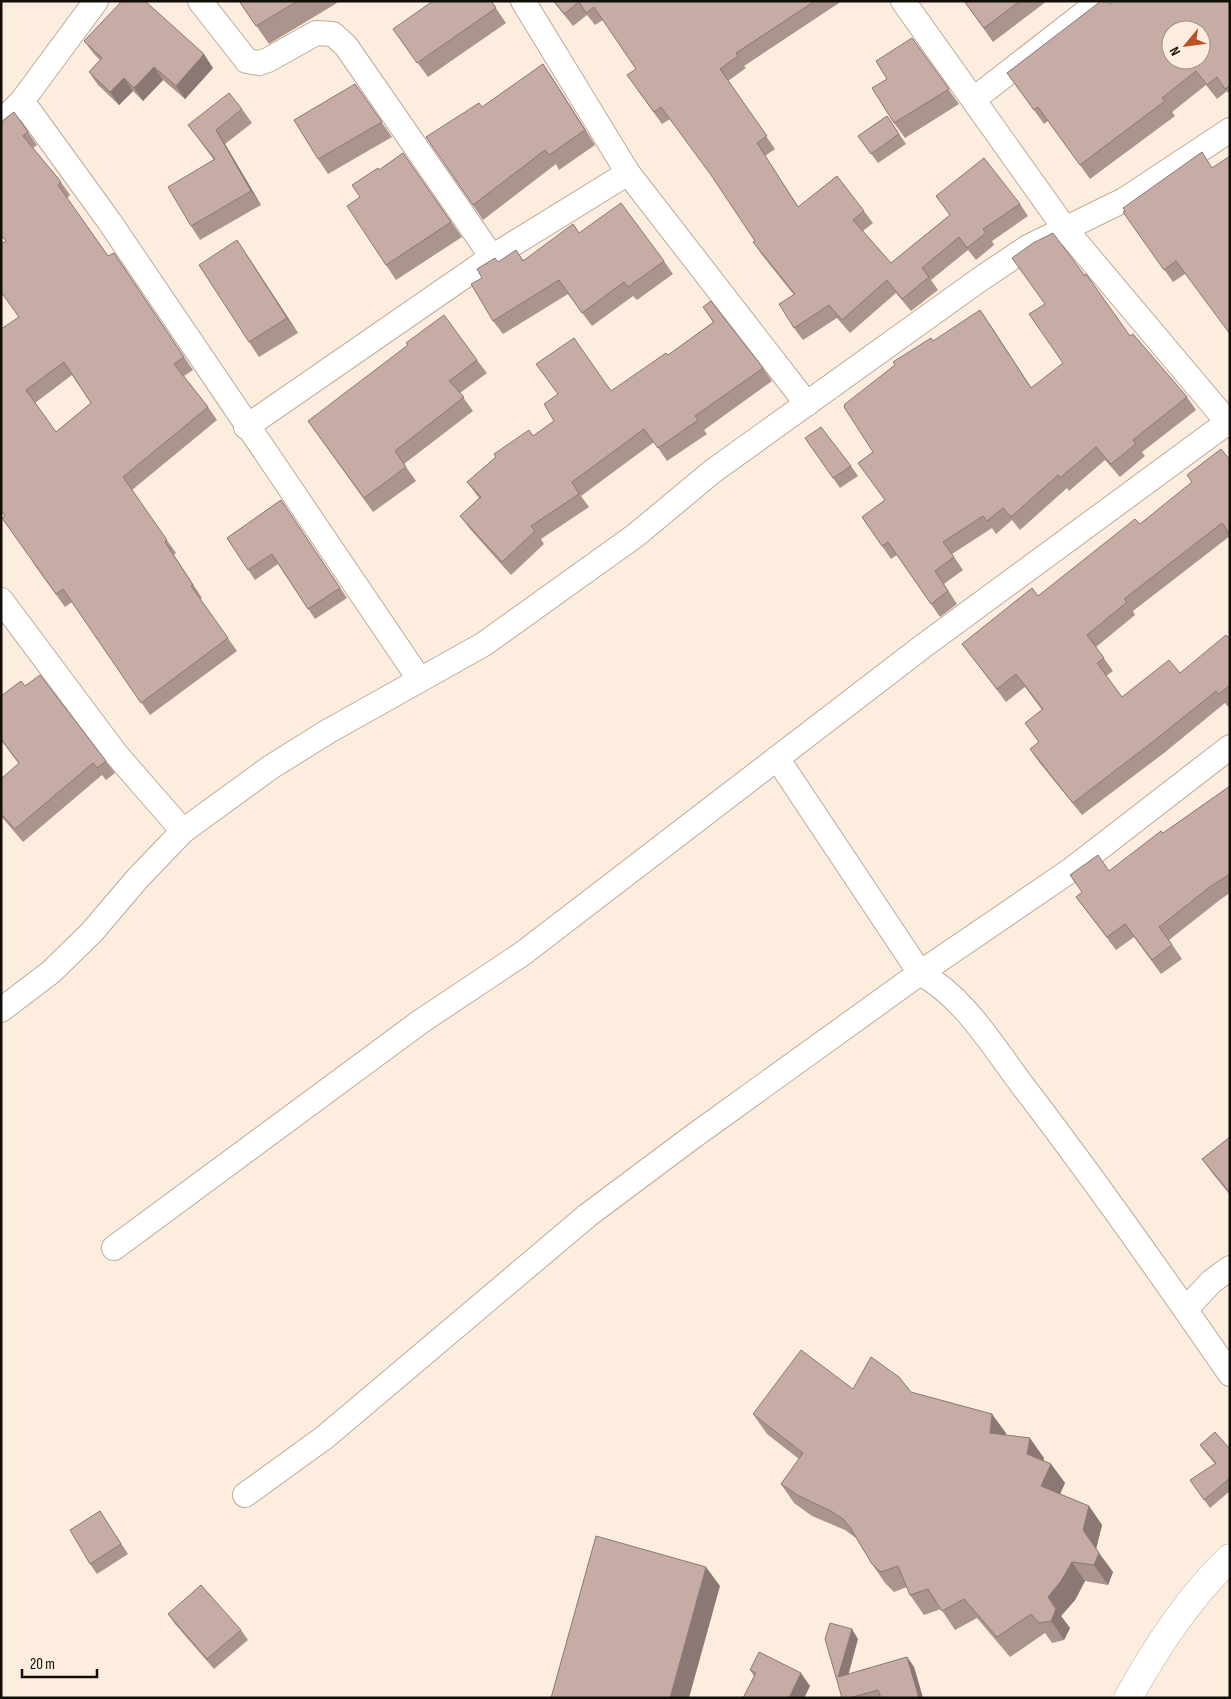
<svg xmlns="http://www.w3.org/2000/svg" width="1231" height="1699" viewBox="0 0 1231 1699" font-family="'Sofia Sans Condensed',sans-serif">
<style>
.lines{fill:none;stroke-linecap:round;stroke-linejoin:round}
.minor-casing{stroke:#bdab99;stroke-width:26}
.tertiary-casing{stroke:#bdab99;stroke-width:29}
.minor{stroke:#fff;stroke-width:24}
.tertiary{stroke:#fff;stroke-width:28}
.wall{fill:#ab948e;fill-rule:evenodd}
.shaded-wall{fill:#8b7874}
.building{fill:#c7aca5;stroke:#8b7874;fill-rule:evenodd}
</style>
<rect width="100%" height="100%" fill="#fdedde"/>
<g class="lines">
<g class="minor-casing">
<path id="minor" d="M 200,1 L 247,61 L 259,63 L 268,60 L 316,33 L 333,34 L 346,46 L 492,257
M 523,1 L 628,173 L 807,404
M 903,1 L 1066,230 L 1230,425
M 974,99 L 1100,1
M 22,101 L 109,221 L 420,680
M 1,122 L 22,101 L 96,1
M 246,427 L 492,257 L 628,173
M 1,600 L 116,754 L 183,831
M 777,758 L 920,973 C 966,998 995,1050 1026,1090 C 1097,1183 1164,1278 1230,1374
M 1,1010 L 51,972 L 92,932 L 137,879 L 183,831 L 271,767 L 327,732 L 484,644 L 636,535 L 713,471 L 979,280 L 1028,247 L 1124,200 L 1230,130
M 114,1248 L 420,1022 L 522,954 L 922,647 L 1228,422
M 1186,1309 L 1211,1282 L 1230,1268
M 245,1495 L 325,1437 L 588,1215 L 691,1138 L 920,973 L 1071,870 L 1230,747"/>
</g>
<g class="tertiary-casing">
<path id="tertiary" d="M 1128,1698 C 1156,1648 1188,1598 1230,1558"/>
</g>
<use href="#minor" class="minor"/>
<use href="#tertiary" class="tertiary"/>
</g>
<path class="wall" d="M 239,1 L 336,1 L 337,3 L 269,44 Z
M 491,1 L 506,23 L 428,77 L 393,29 Z
M 553,1 L 842,1 L 744,66 L 746,68 L 728,81 L 775,149 L 765,156 L 798,206 L 864,211 L 873,223 L 863,231 L 891,263 L 950,215 L 936,196 L 1020,204 L 1028,216 L 992,241 L 994,245 L 976,260 L 968,250 L 931,280 L 938,290 L 911,311 L 896,293 L 850,333 L 837,318 L 803,340 L 794,328 L 794,295 L 762,255 L 753,242 L 755,241 L 716,181 L 670,119 L 662,124 L 636,88 L 636,69 L 603,20 L 595,25 L 587,15 L 573,26 Z
M 964,1 L 1047,1 L 993,42 Z
M 1230,1 L 1230,95 L 1227,91 L 1217,99 L 1206,85 L 1172,112 L 1175,116 L 1090,179 L 1048,121 L 1044,124 L 1007,73 L 1110,4 Z
M 912,38 L 959,104 L 905,138 L 894,123 Z
M 84,41 L 213,68 L 185,99 L 163,80 L 143,101 L 133,91 L 119,105 L 98,85 L 89,72 L 100,60 L 94,54 Z
M 543,64 L 553,79 L 595,145 L 559,170 L 556,164 L 483,220 L 426,137 L 482,107 Z
M 355,84 L 392,137 L 328,174 L 318,159 Z
M 242,109 L 252,123 L 225,144 L 261,205 L 200,240 L 191,226 L 214,160 L 188,125 Z
M 14,112 L 37,145 L 33,148 L 61,182 L 70,195 L 67,198 L 108,256 L 114,253 L 193,370 L 184,376 L 208,407 L 217,420 L 132,490 L 176,553 L 174,555 L 202,598 L 200,599 L 237,651 L 150,715 L 72,602 L 65,607 L 36,567 L 5,516 L 19,317 L 6,241 L 1,236 L 1,122 ZM 72,375 L 91,403 L 56,432 L 35,403 Z
M 887,116 L 906,144 L 878,163 L 858,136 Z
M 1202,152 L 1185,274 L 1173,282 L 1123,212 Z
M 403,153 L 462,237 L 396,280 L 386,265 L 360,197 L 379,170 Z
M 579,233 L 664,261 L 673,274 L 637,300 L 633,296 L 592,326 L 568,294 L 503,334 L 493,321 L 482,278 L 516,250 L 523,260 Z
M 247,255 L 298,333 L 259,357 L 249,342 Z
M 703,307 L 763,368 L 772,381 L 704,430 L 707,434 L 667,461 L 654,442 L 581,496 L 589,507 L 541,539 L 544,544 L 511,575 L 470,529 L 460,516 L 479,498 L 467,482 L 496,457 L 611,391 L 668,355 L 713,322 Z
M 989,323 L 1031,388 L 1130,336 L 1187,397 L 1196,410 L 1142,452 L 1145,456 L 1120,477 L 1105,460 L 1069,491 L 1067,488 L 1020,530 L 1012,520 L 996,534 L 992,528 L 952,554 L 963,570 L 944,584 L 957,604 L 940,617 L 897,555 L 891,559 L 862,517 L 885,501 L 873,452 L 933,341 Z
M 477,360 L 487,373 L 460,393 L 473,411 L 404,464 L 416,481 L 373,512 L 308,421 Z
M 805,438 L 851,466 L 858,476 L 840,488 Z
M 1230,460 L 1230,536 L 1133,611 L 1135,615 L 1096,647 L 1113,671 L 1106,676 L 1122,697 L 1180,673 L 1230,639 L 1230,705 L 1228,707 L 1225,703 L 1164,753 L 1082,815 L 1039,762 L 1030,749 L 1039,742 L 1025,723 L 1042,710 L 1025,687 L 1006,702 L 962,644 L 1038,596 Z
M 281,500 L 347,598 L 315,619 L 278,564 L 255,580 L 227,538 Z
M 25,686 L 106,761 L 115,773 L 106,780 L 102,775 L 23,842 L 1,816 L 1,779 L 19,764 L 1,740 L 1,696 Z
M 1230,786 L 1230,893 L 1221,899 L 1169,940 L 1182,959 L 1161,974 L 1134,937 L 1116,950 L 1076,897 L 1109,871 Z
M 1230,1137 L 1230,1195 L 1213,1174 L 1202,1159 Z
M 853,1389 L 911,1392 L 1006,1433 L 1005,1435 L 1044,1458 L 1043,1460 L 1051,1464 L 1065,1483 L 1060,1494 L 1089,1506 L 1102,1525 L 1096,1549 L 1113,1572 L 1108,1585 L 1085,1581 L 1075,1600 L 1061,1616 L 1070,1628 L 1064,1640 L 1052,1643 L 1045,1633 L 1010,1657 L 977,1618 L 955,1630 L 941,1609 L 924,1615 L 910,1595 L 907,1587 L 894,1592 L 885,1583 L 872,1564 L 856,1538 L 845,1530 L 812,1516 L 794,1503 L 781,1484 L 799,1459 L 767,1434 L 753,1414 Z
M 1200,1445 L 1230,1449 L 1230,1491 L 1210,1508 L 1190,1480 L 1215,1464 L 1206,1453 Z
M 100,1511 L 128,1554 L 97,1574 L 90,1564 Z
M 168,1614 L 241,1630 L 248,1640 L 214,1669 L 175,1624 Z
M 858,1639 L 848,1674 L 907,1657 L 914,1667 L 923,1698 L 842,1698 Z
M 750,1670 L 810,1686 L 804,1698 L 743,1698 L 754,1676 Z"/>
<path class="shaded-wall" d="M 204,54 L 213,68 L 185,99 L 176,86 Z
M 543,64 L 553,79 L 595,145 L 585,130 Z
M 154,67 L 163,80 L 143,101 L 134,88 Z
M 124,78 L 133,91 L 119,105 L 110,92 Z
M 216,130 L 225,144 L 261,205 L 251,191 Z
M 237,240 L 247,255 L 298,333 L 287,318 Z
M 980,310 L 989,323 L 1040,401 L 1031,388 Z
M 992,1414 L 1006,1433 L 1004,1452 L 990,1433 Z
M 1030,1438 L 1044,1458 L 1041,1473 L 1027,1454 Z
M 1051,1464 L 1065,1483 L 1055,1505 L 1041,1486 Z
M 1089,1506 L 1102,1525 L 1096,1549 L 1083,1530 Z
M 1099,1553 L 1113,1572 L 1108,1585 L 1094,1565 Z
M 1072,1562 L 1085,1581 L 1075,1600 L 1061,1616 L 1070,1628 L 1064,1640 L 1051,1621 L 1048,1597 Z
M 706,1567 L 720,1586 L 689,1698 L 670,1698 Z
M 852,1629 L 858,1639 L 845,1687 L 838,1677 Z
M 907,1657 L 914,1667 L 923,1698 L 919,1698 Z
M 801,1673 L 810,1686 L 804,1698 L 789,1698 Z"/>
<path class="building" d="M 122,1 L 145,1 L 204,54 L 176,86 L 154,67 L 134,88 L 124,78 L 110,92 L 89,72 L 102,58 L 84,41 Z
M 239,1 L 298,1 L 256,26 Z
M 433,1 L 491,1 L 496,8 L 417,63 L 393,29 Z
M 554,1 L 815,1 L 736,53 L 738,56 L 720,69 L 767,136 L 757,143 L 798,207 L 837,176 L 864,211 L 853,220 L 891,263 L 950,215 L 936,196 L 984,158 L 1020,204 L 983,229 L 986,233 L 967,248 L 959,237 L 922,268 L 929,277 L 902,299 L 887,280 L 842,320 L 829,305 L 794,328 L 779,304 L 795,294 L 753,242 L 755,241 L 711,175 L 661,107 L 654,112 L 627,75 L 636,69 L 594,7 L 586,13 L 579,2 L 564,14 Z
M 964,1 L 1020,1 L 984,28 Z
M 1101,1 L 1108,1 L 1110,4 L 1113,1 L 1230,1 L 1230,86 L 1225,89 L 1217,77 L 1207,85 L 1196,71 L 1162,98 L 1165,101 L 1080,165 L 1038,107 L 1034,110 L 1007,73 ZM 1171,30 L 1201,30 L 1201,60 L 1171,60 Z
M 912,38 L 949,89 L 894,123 L 872,88 L 887,79 L 876,61 Z
M 543,64 L 585,130 L 549,155 L 545,150 L 473,205 L 426,137 L 479,103 L 482,107 Z
M 355,84 L 382,122 L 318,159 L 294,120 Z
M 229,93 L 242,109 L 216,130 L 251,191 L 191,226 L 168,187 L 215,159 L 188,125 Z
M 14,112 L 28,132 L 23,136 L 61,182 L 58,185 L 108,256 L 114,253 L 184,357 L 174,364 L 208,407 L 123,477 L 167,540 L 165,542 L 193,585 L 191,586 L 228,638 L 141,703 L 63,589 L 56,594 L 2,518 L 5,516 L 1,511 L 1,329 L 19,317 L 1,292 L 1,244 L 6,241 L 1,235 L 1,122 ZM 64,362 L 91,403 L 56,432 L 26,390 Z
M 887,116 L 899,134 L 871,154 L 858,136 Z
M 1202,152 L 1212,168 L 1230,156 L 1230,334 L 1176,261 L 1164,270 L 1123,212 L 1125,211 L 1123,208 Z
M 403,153 L 451,222 L 386,265 L 347,206 L 360,197 L 352,185 L 378,168 L 379,170 Z
M 621,203 L 664,261 L 628,287 L 624,282 L 582,313 L 559,280 L 493,321 L 471,284 L 482,278 L 477,269 L 495,258 L 498,262 L 516,250 L 523,261 L 573,224 L 579,233 Z
M 1053,233 L 1085,276 L 1086,274 L 1130,336 L 1133,334 L 1187,397 L 1133,440 L 1136,444 L 1111,464 L 1096,447 L 1060,478 L 1058,475 L 1011,517 L 1003,508 L 987,521 L 983,516 L 943,542 L 954,557 L 935,571 L 948,591 L 931,604 L 888,542 L 882,546 L 862,517 L 885,500 L 858,463 L 873,452 L 844,407 L 845,404 L 895,365 L 893,362 L 931,338 L 933,341 L 980,310 L 1031,388 L 1063,363 L 1029,314 L 1045,304 L 1012,258 L 1033,243 Z
M 237,240 L 287,318 L 249,342 L 199,265 Z
M 711,301 L 763,368 L 695,416 L 698,420 L 658,448 L 644,429 L 572,482 L 579,494 L 531,526 L 535,531 L 502,562 L 460,516 L 481,497 L 467,482 L 496,457 L 494,454 L 529,430 L 533,436 L 554,421 L 544,404 L 558,394 L 536,364 L 574,338 L 611,391 L 666,353 L 668,355 L 714,322 L 703,307 Z
M 444,315 L 477,360 L 449,381 L 464,397 L 395,451 L 406,467 L 364,498 L 308,421 L 408,345 L 406,343 Z
M 821,427 L 851,466 L 833,478 L 805,438 Z
M 1221,449 L 1230,460 L 1230,534 L 1222,523 L 1124,599 L 1127,602 L 1087,635 L 1104,658 L 1097,663 L 1122,697 L 1169,660 L 1180,673 L 1226,635 L 1230,639 L 1230,685 L 1219,694 L 1216,691 L 1155,740 L 1073,803 L 1030,749 L 1039,742 L 1025,723 L 1043,709 L 1016,674 L 997,689 L 962,644 L 1032,588 L 1038,596 L 1135,519 L 1140,524 L 1192,482 L 1187,475 Z
M 281,500 L 340,588 L 308,609 L 272,554 L 248,570 L 227,538 Z
M 40,675 L 106,761 L 97,768 L 93,763 L 15,829 L 1,814 L 1,779 L 19,763 L 1,739 L 1,696 L 21,681 L 25,686 Z
M 1230,786 L 1230,874 L 1211,886 L 1159,927 L 1172,945 L 1152,960 L 1125,924 L 1107,937 L 1076,897 L 1082,892 L 1070,875 L 1098,855 L 1109,871 L 1161,831 L 1163,833 Z
M 1230,1137 L 1230,1193 L 1202,1159 Z
M 801,1350 L 853,1389 L 871,1357 L 899,1377 L 911,1392 L 992,1414 L 990,1433 L 1030,1438 L 1027,1454 L 1051,1464 L 1041,1486 L 1089,1506 L 1083,1530 L 1099,1553 L 1094,1565 L 1072,1562 L 1061,1581 L 1048,1597 L 1056,1609 L 1051,1621 L 1039,1623 L 1031,1614 L 997,1637 L 964,1599 L 942,1611 L 928,1589 L 910,1595 L 898,1566 L 881,1572 L 872,1564 L 850,1527 L 843,1519 L 831,1511 L 799,1496 L 781,1484 L 803,1453 L 753,1414 Z
M 1215,1432 L 1230,1449 L 1230,1478 L 1204,1500 L 1190,1480 L 1216,1463 L 1200,1445 Z
M 100,1511 L 121,1544 L 90,1564 L 70,1530 Z
M 596,1536 L 706,1567 L 670,1698 L 551,1698 Z
M 201,1585 L 241,1630 L 207,1659 L 168,1614 Z
M 830,1623 L 852,1629 L 838,1677 L 907,1657 L 919,1698 L 881,1698 L 878,1690 L 849,1698 L 842,1698 L 825,1639 Z
M 759,1652 L 801,1673 L 789,1698 L 743,1698 L 756,1673 L 750,1670 Z"/>
<rect width="1231" height="1699" fill="none" stroke="#130d07" stroke-width="5"/>
<g transform="translate(1186 45) rotate(241)"><circle r="24" fill="#fdedde" stroke="#9f9388"/>
<path d="M0-4L9 19L0 12L-9 19Z" fill="#ba5329"/>
<text y="-8" font-size="14" font-weight="bold" text-anchor="middle" fill="#130d07">N</text>
</g>
<path d="M22 1669v8h75v-8" fill="none" stroke="#130d07" stroke-width="2.5"/>
<text x="30" y="1669" font-size="15" fill="#130d07" stroke="#fdedde" stroke-width="4" paint-order="stroke">20 m</text>
</svg>
